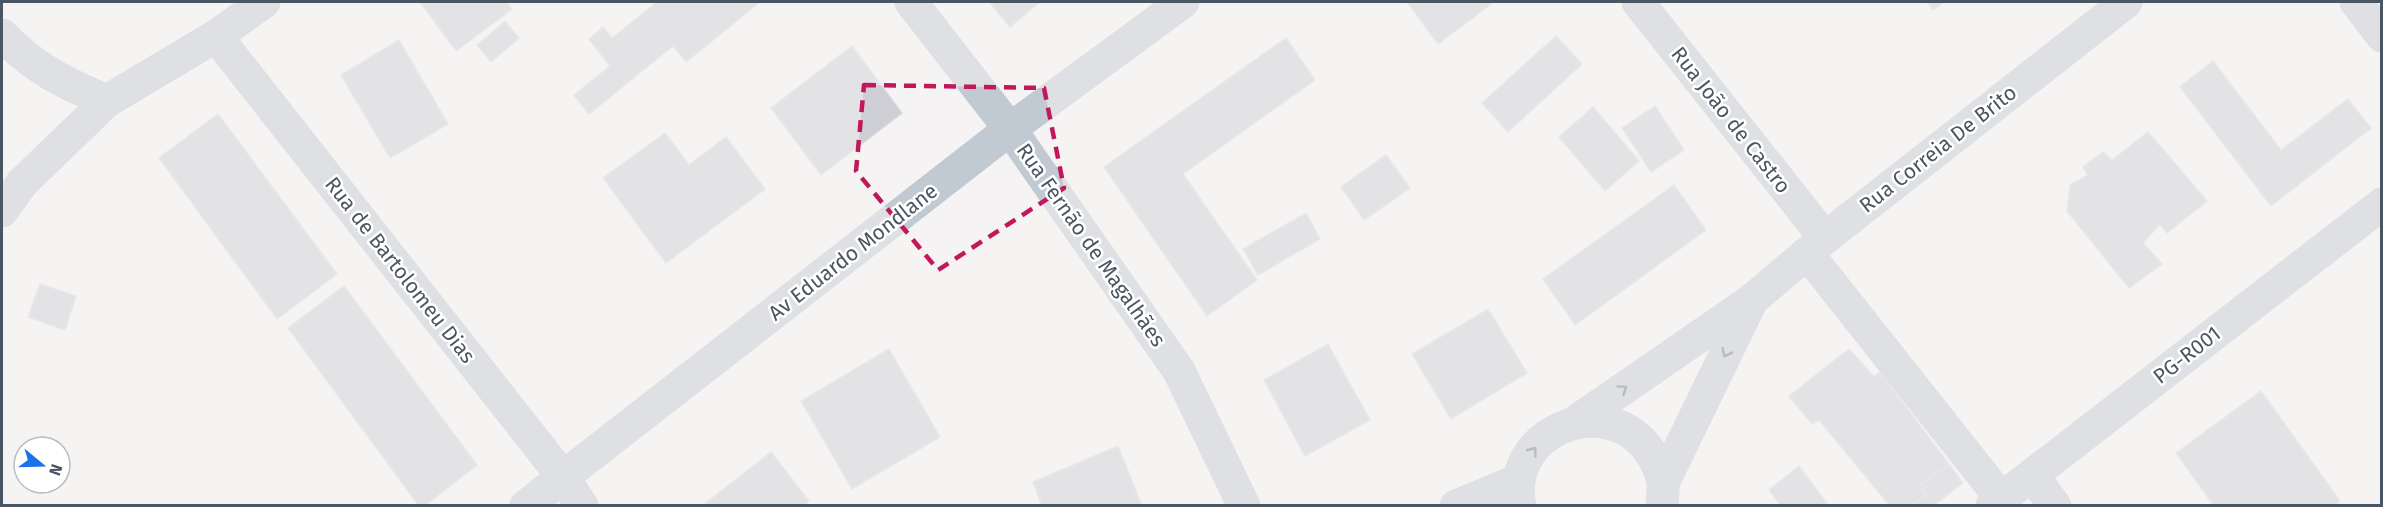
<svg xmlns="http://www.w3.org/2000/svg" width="2383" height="507" viewBox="0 0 2383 507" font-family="'Fira Sans',sans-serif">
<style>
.building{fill:#cdcfd5;stroke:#d7d9de;stroke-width:1.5}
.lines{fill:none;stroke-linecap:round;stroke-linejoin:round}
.minor{stroke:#c1cad2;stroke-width:33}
.oneway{stroke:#6e7983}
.marked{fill:none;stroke:#c2185b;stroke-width:4.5;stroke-dasharray:12 8;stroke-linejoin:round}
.labels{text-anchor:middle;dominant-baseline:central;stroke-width:5;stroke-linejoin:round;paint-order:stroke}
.street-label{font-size:21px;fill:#4a5661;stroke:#fff}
</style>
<rect width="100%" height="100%" fill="#f5f3f3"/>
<path class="building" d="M 420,2 L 507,2 L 512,9 L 456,51 Z
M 657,2 L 760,2 L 686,62 L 673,46 L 589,114 L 574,95 L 610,66 L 589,39 L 603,27 L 612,38 Z
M 989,2 L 1040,2 L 1010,27 Z
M 1407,2 L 1494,2 L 1438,44 Z
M 1927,2 L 1944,2 L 1933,10 Z
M 505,21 L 519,38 L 491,62 L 477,45 Z
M 1556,36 L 1582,64 L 1508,132 L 1482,103 Z
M 1286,38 L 1315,80 L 1183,174 L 1257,280 L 1207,316 L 1104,167 Z
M 399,40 L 448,124 L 390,158 L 341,75 Z
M 852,46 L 902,113 L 821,175 L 771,108 Z
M 2213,61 L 2281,150 L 2348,99 L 2371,128 L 2271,206 L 2180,87 Z
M 1655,106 L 1684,150 L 1651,172 L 1622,128 Z
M 1593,107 L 1639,161 L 1605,191 L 1559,137 Z
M 218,114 L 337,274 L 277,319 L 159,158 Z
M 2148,132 L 2207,201 L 2167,233 L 2160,224 L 2143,243 L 2162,264 L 2129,288 L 2067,211 L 2070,185 L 2088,175 L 2083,167 L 2103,152 L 2112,160 Z
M 665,133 L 689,165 L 726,137 L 765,189 L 666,263 L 603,178 Z
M 1386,155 L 1410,188 L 1364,220 L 1341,187 Z
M 1674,185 L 1706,230 L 1575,325 L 1543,279 Z
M 1306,213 L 1320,239 L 1258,275 L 1243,249 Z
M 40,284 L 76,296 L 65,330 L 28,317 Z
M 344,286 L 477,465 L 424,506 L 419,506 L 288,328 Z
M 1488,309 L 1527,373 L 1451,419 L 1412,354 Z
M 1328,344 L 1370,420 L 1305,456 L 1264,380 Z
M 889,349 L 940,437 L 852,489 L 801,401 Z
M 1849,349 L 1874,377 L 1880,372 L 1949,464 L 1919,486 L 1926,495 L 1911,506 L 1890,506 L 1819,420 L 1812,424 L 1789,396 Z
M 2261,391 L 2340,501 L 2334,506 L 2214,506 L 2176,453 Z
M 1118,446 L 1142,506 L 1042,506 L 1033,482 Z
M 771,452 L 809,501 L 804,506 L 702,506 Z
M 1949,464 L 1963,483 L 1933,506 L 1911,506 L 1926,495 L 1919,486 Z
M 1799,466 L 1829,506 L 1781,506 L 1769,490 Z"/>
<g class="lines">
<path class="minor" d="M 911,2 L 1010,129 L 1179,371 L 1244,506
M 1638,2 L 1825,238
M 2356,2 L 2382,36
M 2,35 C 35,69 64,83 107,101
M 216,36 L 563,477 L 582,506
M 2,211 L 22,183 L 107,101 L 216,36 L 264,2
M 1807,253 L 2001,498
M 1575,422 L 1752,300 L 1825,238 L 2126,2
M 2032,475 L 2055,506
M 1663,483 L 1751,302
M 526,506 L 1010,129 L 1183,2
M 1456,506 L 1519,480
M 1520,506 C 1504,433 1603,390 1648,449 C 1655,459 1661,470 1663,483 C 1664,490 1662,498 1662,506
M 1992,506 L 2382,204"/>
</g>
<defs><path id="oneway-chevron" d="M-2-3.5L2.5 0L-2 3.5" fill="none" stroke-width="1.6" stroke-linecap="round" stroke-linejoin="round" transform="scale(1.5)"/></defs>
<g class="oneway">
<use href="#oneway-chevron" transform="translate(1726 353) rotate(116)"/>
<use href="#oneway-chevron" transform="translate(1623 389) rotate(-35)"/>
<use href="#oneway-chevron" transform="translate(1533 451) rotate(-53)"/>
</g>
<path d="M0 0H2383V507H0ZM 864,85 L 1044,88 L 1064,188 L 938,270 L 856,171 Z" fill="#f5f3f3" fill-opacity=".55" fill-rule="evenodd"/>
<path class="marked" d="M 864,85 L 1044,88 L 1064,188 L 938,270 L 856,171 Z"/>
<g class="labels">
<g class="street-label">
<text transform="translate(1731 120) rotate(52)">Rua João de Castro</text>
<text transform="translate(1938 149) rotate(-38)">Rua Correia De Brito</text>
<text transform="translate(1091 245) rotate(55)">Rua Fernão de Magalhães</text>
<text transform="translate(853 252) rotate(-38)">Av Eduardo Mondlane</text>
<text transform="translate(400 270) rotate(52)">Rua de Bartolomeu Dias</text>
<text transform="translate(2187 355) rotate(-38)">PG-R001</text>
</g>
</g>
<rect width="2383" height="507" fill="none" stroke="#4a5661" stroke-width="6"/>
<g transform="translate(42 465) rotate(109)"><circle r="28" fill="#ffffff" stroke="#b7bbc0" stroke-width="1.5"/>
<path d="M0-4.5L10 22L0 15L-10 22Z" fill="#1a73e8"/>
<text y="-9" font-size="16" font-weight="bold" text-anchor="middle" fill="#4a5661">N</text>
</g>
</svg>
